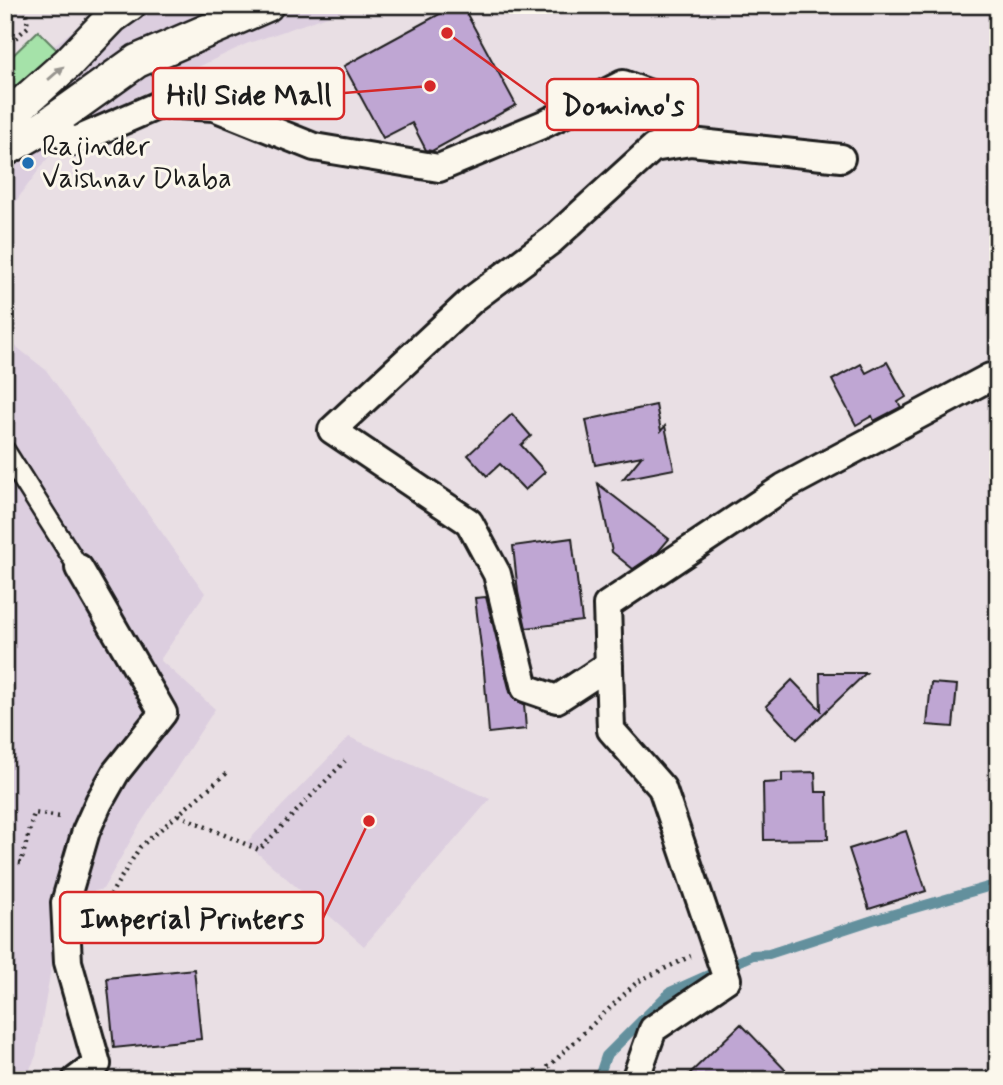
<svg xmlns="http://www.w3.org/2000/svg" width="1003" height="1085" viewBox="0 0 1003 1085" font-family="Mynerve,sans-serif">
<style>
.built{fill:#dccedf}
.green{fill:#a5e2a9;stroke:#607f62;stroke-width:2}
.lines{fill:none;stroke-linecap:round;stroke-linejoin:round}
.stream{stroke:#63909d;stroke-width:10}
.building{fill:#bfa6d3;stroke:#1c1c1c;stroke-width:2}
.pedestrian-casing{stroke:#1c1c1c;stroke-width:24}
.minor-casing{stroke:#1c1c1c;stroke-width:32}
.tertiary-casing{stroke:#1c1c1c;stroke-width:37}
.path{stroke:#1c1c1c;stroke-width:4.5;stroke-dasharray:2 5;stroke-linecap:butt}
.pedestrian{stroke:#fbf7ec;stroke-width:19}
.minor{stroke:#fbf7ec;stroke-width:26}
.tertiary{stroke:#fbf7ec;stroke-width:32}
.oneway{fill:#97948e}
.poi-dot{fill:#1f6fb2;stroke:#fbf7ec;stroke-width:2.5}
.labels{text-anchor:middle;dominant-baseline:central;stroke-width:6;stroke-linejoin:round;paint-order:stroke}
.poi-label{font-size:28px;fill:#1c1c1c;stroke:#fbf7ec;text-anchor:start}
.leader{fill:none;stroke:#d62828;stroke-width:2.5}
.callout-dot{fill:#d62828;stroke:#fbf7ec;stroke-width:2.5}
.callout{fill:#fbf7ec;stroke:#d62828;stroke-width:2.5}
.callout-label{font-size:30px;text-anchor:middle;font-weight:bold;fill:#1c1c1c}
</style>
<rect width="100%" height="100%" fill="#e9dfe4"/>
<filter id="ink" filterUnits="userSpaceOnUse"><feTurbulence type="fractalNoise" baseFrequency=".0143" numOctaves="2"/><feDisplacementMap in="SourceGraphic" scale="14" xChannelSelector="R" yChannelSelector="G"/><feConvolveMatrix kernelMatrix="1 2 1 2 8 2 1 2 1" color-interpolation-filters="sRGB"/></filter>
<g filter="url(#ink)">
<path class="built" d="M 107,5 L 360,5 L 246,44 L 69,129 L 5,216 L 5,44 L 30,63 Z
M 5,338 L 46,370 L 205,593 L 160,660 L 215,709 L 139,826 L 103,889 L 58,901 L 54,951 L 36,1056 L 25,1080 L 5,1080 Z
M 349,737 L 490,799 L 364,946 L 246,843 Z"/>
<path class="green" d="M 38,31 L 59,52 L 5,106 L 5,63 Z"/>
<g class="lines">
<path class="stream" d="M 598,1080 L 606,1056 L 670,992 L 753,955 L 769,954 L 873,920 L 998,884"/>
</g>
<path class="building" d="M 456,5 L 462,5 L 516,105 L 432,151 L 426,150 L 412,123 L 383,138 L 344,66 Z
M 887,362 L 906,397 L 898,402 L 901,407 L 874,421 L 872,416 L 856,425 L 832,380 L 861,364 L 866,373 Z
M 656,405 L 661,431 L 665,426 L 674,469 L 623,479 L 642,456 L 595,465 L 586,420 Z
M 512,414 L 531,436 L 521,445 L 545,472 L 525,490 L 500,464 L 487,476 L 468,455 Z
M 598,484 L 669,539 L 658,552 L 633,569 L 612,552 Z
M 572,538 L 582,621 L 526,628 L 518,592 L 513,546 Z
M 486,597 L 510,692 L 514,699 L 524,704 L 526,729 L 489,733 L 484,671 L 475,598 Z
M 820,673 L 866,673 L 797,739 L 766,706 L 792,680 L 821,710 Z
M 931,683 L 957,685 L 953,727 L 927,725 Z
M 815,772 L 816,792 L 827,792 L 828,839 L 764,840 L 763,783 L 782,782 L 782,773 Z
M 906,831 L 926,891 L 869,909 L 849,849 Z
M 194,969 L 201,1039 L 114,1048 L 107,978 Z
M 741,1024 L 795,1080 L 683,1080 Z"/>
<g class="lines">
<g class="pedestrian-casing">
<path id="pedestrian" d="M 5,451 L 79,568"/>
</g>
<g class="minor-casing">
<path id="minor" d="M 43,128 L 50,125 L 73,142 L 161,104 L 214,107 L 314,147 L 439,168 L 544,124 L 623,84 L 650,94 L 669,145
M 609,665 L 557,699 L 525,688 L 497,574 L 469,522 L 332,430 L 473,299 L 552,240 L 653,148 L 691,142 L 841,158
M 76,1080 L 97,1064 L 68,962 L 65,903 L 86,831 L 99,802 L 116,772 L 163,713 L 79,568
M 635,1080 L 653,1029 L 727,979 L 662,788 L 611,730 L 607,605 L 784,487 L 990,377"/>
</g>
<g class="tertiary-casing">
<path id="tertiary" d="M 5,119 L 68,63 L 112,17 L 129,5
M 5,150 L 43,128 L 137,61 L 267,5"/>
</g>
<path class="path" d="M 5,47 L 28,27 L 25,5
M 179,815 L 259,850 L 345,761
M 5,861 L 21,863 L 34,813 L 60,817
M 97,898 L 109,897 L 140,847 L 228,772
M 542,1080 L 548,1067 L 637,982 L 691,956"/>
<use href="#pedestrian" class="pedestrian"/>
<use href="#minor" class="minor"/>
<use href="#tertiary" class="tertiary"/>
</g>
<defs><path id="oneway-solid" d="M-6-.8H1V-3.2L6.5 0L1 3.2V.8H-6Z" transform="scale(1.75)"/></defs>
<use class="oneway" href="#oneway-solid" transform="translate(56 73) rotate(-41)"/>
</g>
<circle class="poi-dot" cx="28" cy="163" r="7"/>
<g class="labels">
<g class="poi-label">
<text x="42" y="147">Rajinder<tspan x="42" dy="32">Vaishnav Dhaba</tspan></text>
</g>
</g>
<path class="leader" d="M430 86L344 93M447 33L547 105M369 821L323 918"/>
<g class="callout-dot">
<circle cx="430" cy="86" r="7"/>
<circle cx="447" cy="33" r="7"/>
<circle cx="369" cy="821" r="7"/>
</g>
<g class="callout">
<rect x="153" y="68" width="191" height="51" rx="7"/>
<rect x="547" y="79" width="151" height="51" rx="7"/>
<rect x="60" y="892" width="263" height="51" rx="7"/>
</g>
<g class="callout-label">
<text x="249" y="104">Hill Side Mall</text>
<text x="623" y="115">Domino's</text>
<text x="192" y="928">Imperial Printers</text>
</g>
<rect width="1003" height="1085" fill="none" stroke="#fbf7ec" stroke-width="28"/>
<rect x="14" y="14" width="975" height="1057" fill="none" stroke="#1c1c1c" stroke-width="2.5" filter="url(#ink)"/>
</svg>
